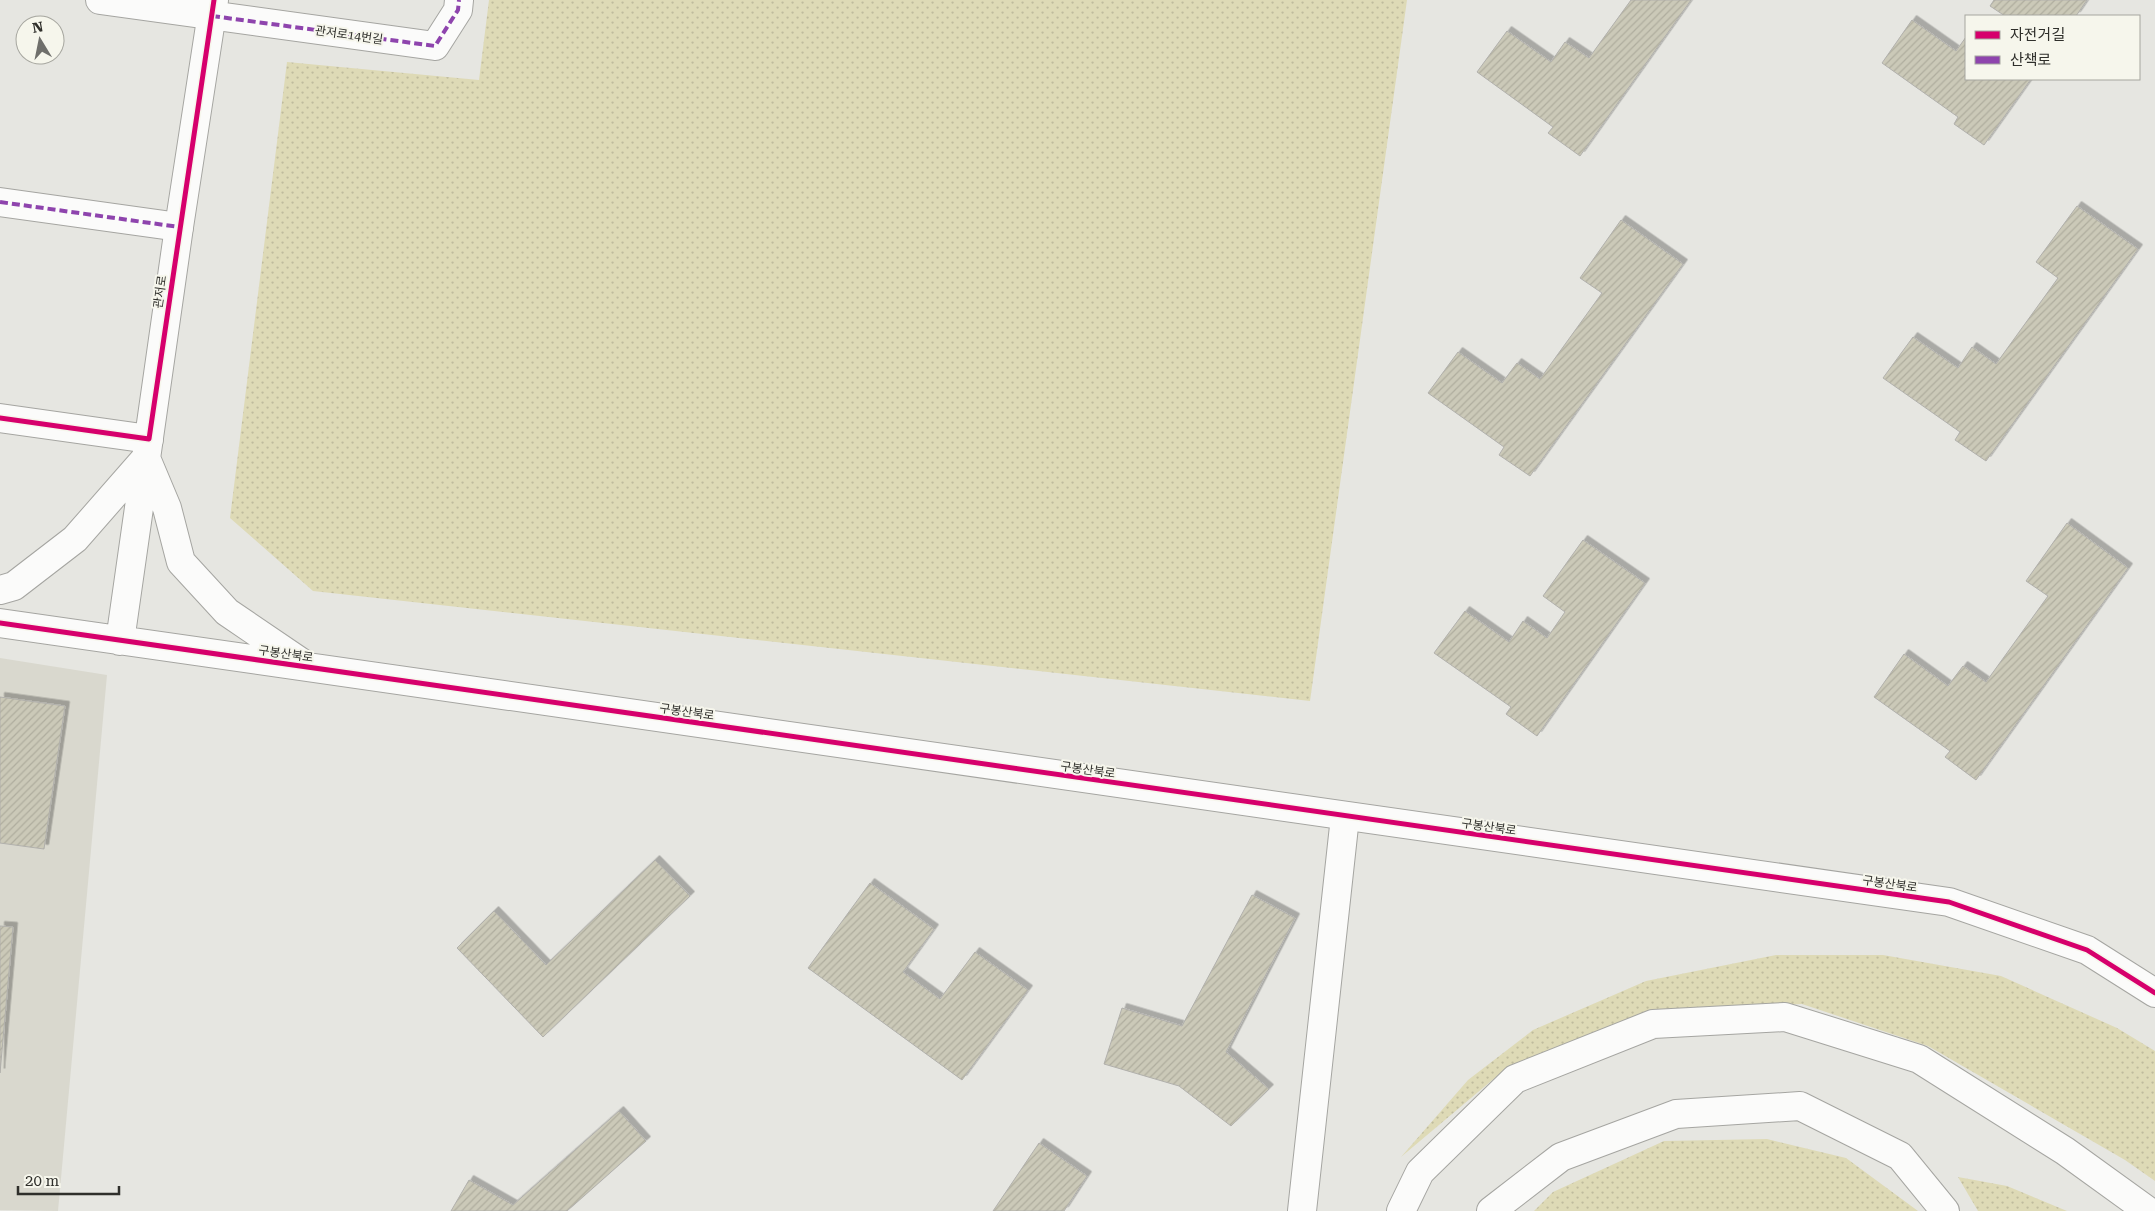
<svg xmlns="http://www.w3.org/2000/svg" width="2155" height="1211" viewBox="0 0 2155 1211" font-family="'Roboto Serif','Noto Sans KR',serif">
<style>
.built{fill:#d9d8ce}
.grass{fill:url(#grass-dots)}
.building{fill:url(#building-hatch);stroke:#b1b0ac;filter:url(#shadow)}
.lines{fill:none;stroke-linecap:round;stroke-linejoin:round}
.street-casing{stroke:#a5a5a1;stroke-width:30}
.secondary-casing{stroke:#a5a5a1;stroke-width:30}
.highway-casing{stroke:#a5a5a1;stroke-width:30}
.street{stroke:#fbfbfa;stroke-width:28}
.secondary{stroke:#fbfbfa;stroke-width:28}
.highway{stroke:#fbfbfa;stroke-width:28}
.quiet{stroke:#8e44ad;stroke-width:4;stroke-dasharray:8 4;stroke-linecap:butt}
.cycleway-casing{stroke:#f6f6ec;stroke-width:8}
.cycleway{stroke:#d6006c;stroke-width:5}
.labels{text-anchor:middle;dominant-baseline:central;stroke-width:4;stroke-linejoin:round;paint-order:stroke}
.street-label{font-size:12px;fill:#2f2f2b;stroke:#f6f6ec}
</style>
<defs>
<pattern id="grass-dots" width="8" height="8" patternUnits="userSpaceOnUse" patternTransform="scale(1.25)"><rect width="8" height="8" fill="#dedab6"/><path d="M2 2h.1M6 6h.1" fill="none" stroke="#bfbb9d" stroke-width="1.8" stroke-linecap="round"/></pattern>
<pattern id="building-hatch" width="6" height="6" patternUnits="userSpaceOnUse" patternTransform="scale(1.25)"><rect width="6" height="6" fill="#cbc9b8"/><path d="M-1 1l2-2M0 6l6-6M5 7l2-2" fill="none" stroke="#afad9e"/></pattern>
<filter id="shadow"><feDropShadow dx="4.5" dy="-4.5" stdDeviation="0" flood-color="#0004"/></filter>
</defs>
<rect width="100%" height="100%" fill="#e6e6e1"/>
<path class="built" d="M 0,658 L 107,675 L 58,1211 L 0,1210 Z"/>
<path class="grass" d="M 489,0 L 1407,0 L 1310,701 L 313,591 L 230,518 L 287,62 L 479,80 Z
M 1776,955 L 1883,955 L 2001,976 L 2117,1028 L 2155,1051 L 2155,1181 L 2125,1160 L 1928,1046 L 1802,1004 L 1653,1011 L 1509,1066 L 1401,1157 L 1468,1080 L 1533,1030 L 1646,981 Z
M 1767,1139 L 1846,1158 L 1918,1211 L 1534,1211 L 1553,1192 L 1664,1141 Z
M 1958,1177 L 2007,1186 L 2067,1211 L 1978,1211 Z"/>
<path class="building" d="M 1631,0 L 1691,0 L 1580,156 L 1548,133 L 1553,127 L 1477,72 L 1507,31 L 1551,62 L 1565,42 L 1589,58 Z
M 1994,0 L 2087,0 L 2076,16 L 2005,16 L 1990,6 Z
M 1912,20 L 1956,51 L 1966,37 L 1966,79 L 2031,79 L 1984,145 L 1954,124 L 1958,117 L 1882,63 Z
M 2077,206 L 2138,249 L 1986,461 L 1955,440 L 1960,432 L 1883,378 L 1913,337 L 1958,368 L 1972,347 L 1996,364 L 2058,278 L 2036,262 Z
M 1621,220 L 1683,264 L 1530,476 L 1499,455 L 1504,447 L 1428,393 L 1458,352 L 1502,383 L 1517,363 L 1540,379 L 1602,293 L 1580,278 Z
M 2067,523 L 2128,568 L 1976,780 L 1945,757 L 1950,751 L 1874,697 L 1904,654 L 1948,686 L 1963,666 L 1986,682 L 2048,596 L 2026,581 Z
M 1583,540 L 1645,583 L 1537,736 L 1506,714 L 1511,707 L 1434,653 L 1465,611 L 1509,642 L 1523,621 L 1547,638 L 1565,612 L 1543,596 Z
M 0,697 L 65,706 L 44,849 L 0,843 Z
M 655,860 L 690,896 L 543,1037 L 457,948 L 494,911 L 546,965 Z
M 870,883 L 934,929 L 903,972 L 940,999 L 975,952 L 1028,990 L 962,1080 L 808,968 Z
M 1252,895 L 1295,918 L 1226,1052 L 1269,1089 L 1231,1126 L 1179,1086 L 1104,1064 L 1122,1008 L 1182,1026 Z
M 0,926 L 13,927 L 0,1073 Z
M 619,1111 L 646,1141 L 567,1211 L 451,1211 L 469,1180 L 513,1205 Z
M 1039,1143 L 1087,1176 L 1064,1211 L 993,1211 Z"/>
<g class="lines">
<g class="street-casing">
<path id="street" d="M 100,0 L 435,46 L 458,10 L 459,0
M 0,202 L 179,227
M 0,418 L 149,439
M 1302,1211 L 1345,817"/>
</g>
<g class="secondary-casing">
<path id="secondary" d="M 146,458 L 167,508 L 181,562 L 227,612 L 305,665
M 0,590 L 14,586 L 75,539 L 146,458
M 0,623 L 1949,902 L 2087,950 L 2155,993
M 120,641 L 179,227 L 214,0"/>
</g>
<g class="highway-casing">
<path id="highway" d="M 1401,1211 L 1420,1172 L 1515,1079 L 1653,1024 L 1785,1017 L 1919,1059 L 2065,1151 L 2148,1211
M 1491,1211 L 1561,1157 L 1676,1114 L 1800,1106 L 1900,1156 L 1945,1211"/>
</g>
<use href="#street" class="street"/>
<use href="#secondary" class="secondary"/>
<use href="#highway" class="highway"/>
<path class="quiet" d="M 212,16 L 435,46 L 458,10 L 459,0
M 0,202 L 179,227"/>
<g class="cycleway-casing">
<path id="cycleway" d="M 0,418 L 149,439 L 214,0
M 0,623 L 1949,902 L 2087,950 L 2155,993"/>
</g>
<use href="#cycleway" class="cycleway"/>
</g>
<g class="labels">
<g class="street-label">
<text transform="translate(349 35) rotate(8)">관저로14번길</text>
<text transform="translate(160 292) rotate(-82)">관저로</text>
<text transform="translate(286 654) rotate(8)">구봉산북로</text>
<text transform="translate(687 712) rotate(8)">구봉산북로</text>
<text transform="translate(1088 770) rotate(8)">구봉산북로</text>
<text transform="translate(1489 827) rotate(8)">구봉산북로</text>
<text transform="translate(1890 884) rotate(8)">구봉산북로</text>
</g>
</g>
<rect x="1965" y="15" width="175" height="65" fill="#f6f6ec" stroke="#a6a69f"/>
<rect x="1975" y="31" width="25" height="8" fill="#d6006c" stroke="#a6a69f"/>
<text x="2010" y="40" font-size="15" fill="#2f2f2b">자전거길</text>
<rect x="1975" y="56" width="25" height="8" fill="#8e44ad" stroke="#a6a69f"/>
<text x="2010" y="65" font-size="15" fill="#2f2f2b">산책로</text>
<g transform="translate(40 40) rotate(350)"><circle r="24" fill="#f6f6ec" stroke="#a6a69f"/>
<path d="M0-4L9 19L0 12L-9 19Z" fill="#6f6f6b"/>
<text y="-8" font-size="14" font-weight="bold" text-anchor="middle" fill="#2f2f2b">N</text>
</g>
<path d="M18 1186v8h101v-8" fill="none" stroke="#2f2f2b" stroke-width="2.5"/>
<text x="25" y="1186" font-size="15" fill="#2f2f2b" stroke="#f6f6ec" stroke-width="4" paint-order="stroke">20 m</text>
</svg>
